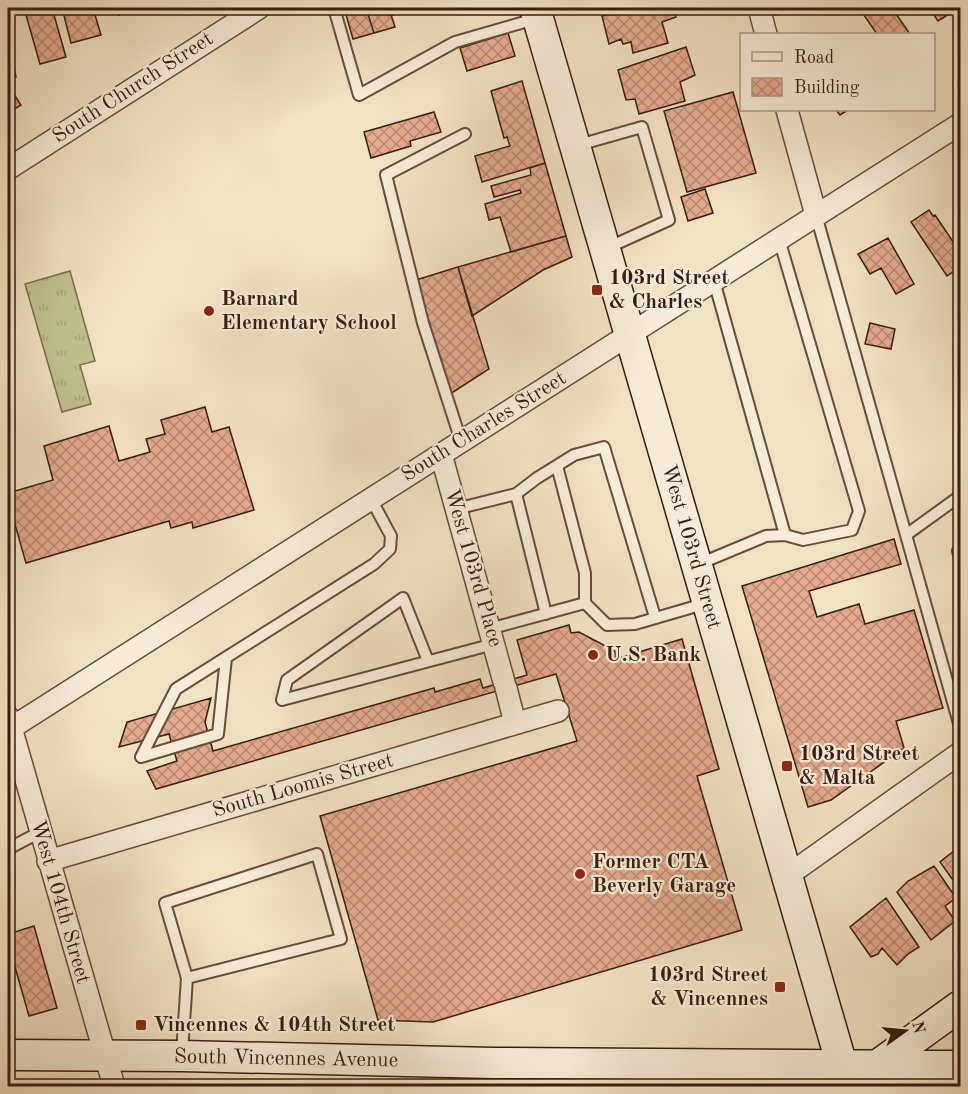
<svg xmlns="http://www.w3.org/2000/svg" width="968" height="1094" viewBox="0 0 968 1094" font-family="'Old Standard TT',serif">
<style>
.grass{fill:url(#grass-tufts);stroke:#7b7050;stroke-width:1.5}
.building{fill:url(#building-cross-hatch);stroke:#361d11;stroke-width:1.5}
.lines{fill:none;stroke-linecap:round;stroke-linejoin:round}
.lane-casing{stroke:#654e3e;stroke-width:14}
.street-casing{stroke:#654e3e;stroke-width:24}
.secondary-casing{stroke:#361d11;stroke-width:33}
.lane{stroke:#f7ecd9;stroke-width:10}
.street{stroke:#f7ecd9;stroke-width:21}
.secondary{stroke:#f7ecd9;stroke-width:30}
.poi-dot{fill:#8f2418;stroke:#f7ecd9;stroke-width:2}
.labels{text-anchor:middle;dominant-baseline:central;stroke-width:4.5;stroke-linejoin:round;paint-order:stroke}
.street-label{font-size:21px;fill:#361d11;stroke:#f7ecd9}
.poi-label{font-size:21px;font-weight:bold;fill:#361d11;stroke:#f7ecd9;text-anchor:start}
</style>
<defs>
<pattern id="grass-tufts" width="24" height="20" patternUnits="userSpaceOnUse" patternTransform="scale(1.5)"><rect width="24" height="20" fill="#c0c290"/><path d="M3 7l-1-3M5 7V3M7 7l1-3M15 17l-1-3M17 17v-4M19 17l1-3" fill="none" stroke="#a6a67b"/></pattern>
<pattern id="building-cross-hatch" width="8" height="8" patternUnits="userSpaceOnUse" patternTransform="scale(1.5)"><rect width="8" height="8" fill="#e6aa90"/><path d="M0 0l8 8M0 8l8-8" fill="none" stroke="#bb8a74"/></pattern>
</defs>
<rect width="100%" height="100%" fill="#f2e2c4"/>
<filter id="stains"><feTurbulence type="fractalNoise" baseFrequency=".00333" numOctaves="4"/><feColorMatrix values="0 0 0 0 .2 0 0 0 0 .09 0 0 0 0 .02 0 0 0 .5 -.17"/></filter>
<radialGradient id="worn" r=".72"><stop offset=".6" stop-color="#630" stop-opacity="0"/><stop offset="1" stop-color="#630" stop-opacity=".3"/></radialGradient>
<path class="grass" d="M 70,271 L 95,361 L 80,365 L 91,404 L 62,412 L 25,284 Z"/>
<path class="building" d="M 24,8 L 52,8 L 66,57 L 40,64 Z
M 62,8 L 93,8 L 101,35 L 71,43 Z
M 117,8 L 144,8 L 119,15 Z
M 357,8 L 366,8 L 374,33 L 353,39 L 345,11 Z
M 366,8 L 389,8 L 395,27 L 374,33 Z
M 389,8 L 410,8 L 411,10 L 392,15 Z
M 632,8 L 673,8 L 676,17 L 662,22 L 668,43 L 633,53 L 631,42 L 623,44 L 621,39 L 609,44 L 602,16 Z
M 772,8 L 791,8 L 776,15 Z
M 859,8 L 892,8 L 910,34 L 877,34 Z
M 929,8 L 959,8 L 938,21 Z
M 508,33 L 515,56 L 467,71 L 460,48 Z
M 686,47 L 695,75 L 680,82 L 685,101 L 639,114 L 635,99 L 626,100 L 618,70 Z
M 11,54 L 16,77 L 8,79 L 8,55 Z
M 522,81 L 545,163 L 482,182 L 475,156 L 510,146 L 507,137 L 504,138 L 491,91 Z
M 8,85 L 21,105 L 8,113 Z
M 733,92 L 756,173 L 687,192 L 664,111 Z
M 836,110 L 848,110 L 840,115 Z
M 434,112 L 441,132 L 410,141 L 411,146 L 371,158 L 364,132 Z
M 545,163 L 566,236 L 511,252 L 500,217 L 489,220 L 485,204 L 521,193 L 520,190 L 494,197 L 491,186 L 531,175 L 530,168 Z
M 705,189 L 713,213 L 688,221 L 681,197 Z
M 929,210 L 933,216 L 935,215 L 960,252 L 960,267 L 947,276 L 911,222 Z
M 566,236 L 572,257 L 543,270 L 472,316 L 458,267 Z
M 888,238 L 914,284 L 896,294 L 881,268 L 870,274 L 858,254 Z
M 458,267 L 489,369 L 450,394 L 416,280 Z
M 870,323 L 895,329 L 891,349 L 865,344 Z
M 205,407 L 212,432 L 229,427 L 254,510 L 193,528 L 192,522 L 171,528 L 169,521 L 26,563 L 8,500 L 8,493 L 53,480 L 44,446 L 109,426 L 119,461 L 150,452 L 146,439 L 165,434 L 161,420 Z
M 894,539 L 901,564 L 809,591 L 817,617 L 859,604 L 865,624 L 914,610 L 943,708 L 896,721 L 904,748 L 831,800 L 808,807 L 742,586 Z
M 569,625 L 571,633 L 579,632 L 615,651 L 616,659 L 682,639 L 719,769 L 697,776 L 742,930 L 433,1022 L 378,1020 L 320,816 L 577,741 L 556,674 L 156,789 L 147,771 L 177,761 L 169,734 L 119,747 L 127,722 L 211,698 L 205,722 L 213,751 L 434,688 L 435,692 L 480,679 L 483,688 L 527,675 L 517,640 Z
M 960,846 L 960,890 L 940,862 Z
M 934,866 L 956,898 L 945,906 L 955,921 L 931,940 L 897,892 L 908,881 Z
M 886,898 L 919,947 L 908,954 L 897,965 L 882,948 L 878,954 L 871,957 L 850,927 Z
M 34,926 L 57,1008 L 29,1016 L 11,953 L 8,954 L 8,934 Z"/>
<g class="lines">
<g class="lane-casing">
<path id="lane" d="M 334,8 L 359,95 L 455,42 L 535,19
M 575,146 L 642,127 L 669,220 L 607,248
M 816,215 L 960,727
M 714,281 L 785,535
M 461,441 L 423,323 L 386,175 L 465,134
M 557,466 L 585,573 L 585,603 L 607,625 L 635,624 L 707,603
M 516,494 L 546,614
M 456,509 L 516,494 L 537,478 L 574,455 L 604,447 L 655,617
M 906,535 L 960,496
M 958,551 L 960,558
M 699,564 L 766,536 L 785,535 L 803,540 L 852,530 L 859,511 L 779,239
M 489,629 L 585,603
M 226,658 L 218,734 L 141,757 L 176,689 L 374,564 L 390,549 L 391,536 L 371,499
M 428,661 L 403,598 L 287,680 L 282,700 L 494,644
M 8,849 L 40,832
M 182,1053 L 187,978 L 165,903 L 317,854 L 341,939 L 187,978"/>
</g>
<g class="street-casing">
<path id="street" d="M 759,8 L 766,34
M 787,110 L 816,215
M 8,169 L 259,8
M 441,454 L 504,682
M 506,688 L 515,723
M 8,717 L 114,1086
M 8,730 L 960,124
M 48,861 L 558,711
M 787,876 L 960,753"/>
</g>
<g class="secondary-casing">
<path id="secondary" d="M 535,8 L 848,1086
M 8,1055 L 182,1056 L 493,1063 L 960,1066
M 878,1065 L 960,1006"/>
</g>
<use href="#lane" class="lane"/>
<use href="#street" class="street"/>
<use href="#secondary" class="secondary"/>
</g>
<g class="poi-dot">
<rect x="591" y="284" width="12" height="12" rx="3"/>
<circle cx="209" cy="311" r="6"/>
<circle cx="593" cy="655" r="6"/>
<rect x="781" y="760" width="12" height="12" rx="3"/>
<circle cx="580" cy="874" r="6"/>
<rect x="774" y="981" width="12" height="12" rx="3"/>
<rect x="135" y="1019" width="12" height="12" rx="3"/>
</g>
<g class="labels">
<g class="street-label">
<text transform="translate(133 88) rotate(-33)">South Church Street</text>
<text transform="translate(484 427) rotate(-32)">South Charles Street</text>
<text transform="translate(691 547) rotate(74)">West 103rd Street</text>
<text transform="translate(473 568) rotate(74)">West 103rd Place</text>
<text transform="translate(303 786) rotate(-16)">South Loomis Street</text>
<text transform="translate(60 902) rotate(74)">West 104th Street</text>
<text transform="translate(286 1059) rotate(1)">South Vincennes Avenue</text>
</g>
<g class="poi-label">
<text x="609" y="278">103rd Street<tspan x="609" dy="24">&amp; Charles</tspan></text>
<text x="221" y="299">Barnard<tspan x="221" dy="24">Elementary School</tspan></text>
<text x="605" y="655">U.S. Bank</text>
<text x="799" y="754">103rd Street<tspan x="799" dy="24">&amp; Malta</tspan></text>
<text x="592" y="862">Former CTA<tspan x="592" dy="24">Beverly Garage</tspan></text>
<text x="768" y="975" text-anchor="end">103rd Street<tspan x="768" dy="24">&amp; Vincennes</tspan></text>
<text x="153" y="1025">Vincennes &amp; 104th Street</text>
</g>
</g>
<rect width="968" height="1094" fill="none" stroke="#f2e2c4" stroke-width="30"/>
<rect x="9" y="9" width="950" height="1076" fill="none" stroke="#361d11" stroke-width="3"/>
<rect x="15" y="15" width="938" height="1064" fill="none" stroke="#361d11" stroke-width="1.5"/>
<rect x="740" y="33" width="195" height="78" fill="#f7ecd9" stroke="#aa9989" stroke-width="1.5"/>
<rect x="752" y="52" width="30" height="9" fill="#f7ecd9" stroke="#aa9989" stroke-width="1.5"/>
<text x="794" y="63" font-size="18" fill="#361d11">Road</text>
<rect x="752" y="78" width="30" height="18" fill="url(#building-cross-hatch)" stroke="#aa9989" stroke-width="1.5"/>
<text x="794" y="93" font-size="18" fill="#361d11">Building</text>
<g transform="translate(905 1031) rotate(75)" stroke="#f7ecd9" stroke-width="4.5" paint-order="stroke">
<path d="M0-4.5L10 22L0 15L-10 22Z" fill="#361d11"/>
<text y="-9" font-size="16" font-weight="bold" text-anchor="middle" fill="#361d11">N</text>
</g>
<rect width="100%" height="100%" filter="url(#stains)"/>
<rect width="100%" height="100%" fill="url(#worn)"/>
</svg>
